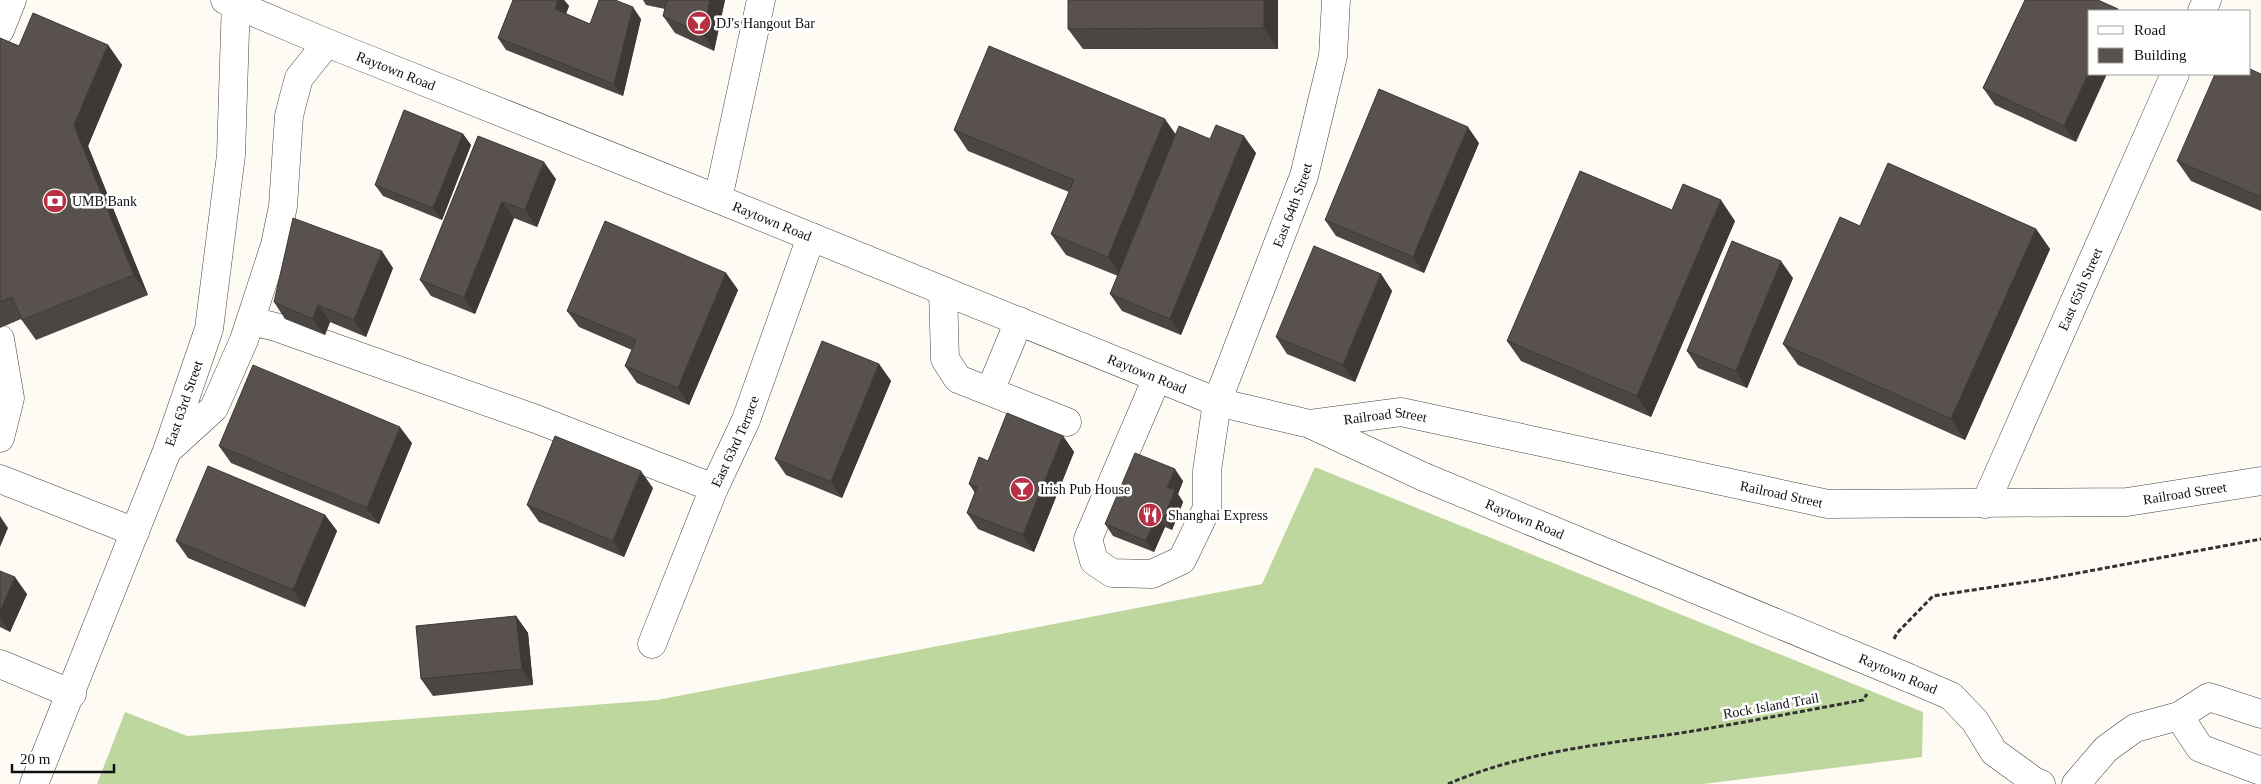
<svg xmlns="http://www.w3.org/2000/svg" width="2261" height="784" viewBox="0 0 2261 784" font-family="'Times New Roman',serif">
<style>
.forest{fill:#bed79f}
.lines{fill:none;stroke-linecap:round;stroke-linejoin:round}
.minor-casing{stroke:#434343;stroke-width:29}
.path{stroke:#323232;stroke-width:3;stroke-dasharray:5 2.5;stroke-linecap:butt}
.minor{stroke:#fff;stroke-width:28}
.minor-bridge-casing{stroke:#434343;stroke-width:29;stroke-linecap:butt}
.minor-bridge{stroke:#fff;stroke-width:28}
.wall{fill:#4c4642}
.shaded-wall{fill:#3e3936}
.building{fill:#58514d;stroke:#3e3936}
.labels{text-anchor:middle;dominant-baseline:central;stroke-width:5;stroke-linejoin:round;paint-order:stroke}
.poi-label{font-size:14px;fill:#101010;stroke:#fff;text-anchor:start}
.street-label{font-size:14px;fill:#101010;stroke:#fff}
</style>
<rect width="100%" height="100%" fill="#fefbf4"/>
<path class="forest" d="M 1315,467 L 1923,712 L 1922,757 L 1703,784 L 97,784 L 125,712 L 187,736 L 657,700 L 1262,584 Z"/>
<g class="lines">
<g class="minor-casing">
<g id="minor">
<path id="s1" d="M 225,0 L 327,43 L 718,199 L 1217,402 L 1310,424 L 1424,477"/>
<path d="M 2202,11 L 2207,0"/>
<path d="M 0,30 L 12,0"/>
<path d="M 718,199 L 761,0"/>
<path d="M 943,291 L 945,359 L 958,379 L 1067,422"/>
<path d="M 251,321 L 276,327 L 536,419 L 714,488"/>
<path d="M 0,339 L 10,398 L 0,438"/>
<path id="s2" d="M 1157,378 L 1088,539 L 1094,561 L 1112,573 L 1152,574 L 1182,560 L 1207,508 L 1207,471 L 1217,402 L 1304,176 L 1333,56 L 1336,0"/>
<path d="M 990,391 L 1019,321"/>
<path id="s3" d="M 1310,424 L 1401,412 L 1828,504 L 2127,502 L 2261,481"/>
<path d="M 168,450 L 214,408 L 244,340 L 275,245 L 283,206 L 289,116 L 293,100 L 299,78 L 327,43"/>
<path d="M 0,479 L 135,532"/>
<path id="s4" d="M 1985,504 L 2175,74"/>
<path id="s5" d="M 652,644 L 714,488 L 746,420 L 811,237"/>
<path d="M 0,664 L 72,694"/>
<path d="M 1909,678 L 1951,696 L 1975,721 L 1994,752 L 2034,781 L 2041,784"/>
<path d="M 2179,716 L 2200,748 L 2261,771"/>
<path id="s6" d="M 34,784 L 167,451 L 209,329 L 231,155 L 236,0"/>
<path d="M 2076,784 L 2106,749 L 2135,728 L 2179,716 L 2209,697 L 2261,714"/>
</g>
</g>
<path class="path" d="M 1894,639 L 1897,633 L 1933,596 L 2046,579 L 2261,539
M 1448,784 C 1522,752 1602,744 1681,733 C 1742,723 1803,711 1863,700 L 1867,694"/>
<use href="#minor" class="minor"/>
<g class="minor-bridge-casing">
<g id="minor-bridge">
<path id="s7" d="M 1424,477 L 1909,678"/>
</g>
</g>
<use href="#minor-bridge" class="minor-bridge"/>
</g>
<path class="wall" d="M 513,0 L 564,0 L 569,6 L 566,14 L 590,24 L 641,19 L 623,96 L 506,50 L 498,38 Z
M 643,0 L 725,0 L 714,51 L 675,33 L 663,16 L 665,9 L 646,5 Z
M 1068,0 L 1278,0 L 1278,49 L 1083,49 L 1068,29 Z
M 2025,0 L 2076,142 L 1995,105 L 1983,88 Z
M 0,38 L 19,46 L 108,45 L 122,65 L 88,146 L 148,295 L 36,340 L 21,319 L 0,328 Z
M 2261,74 L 2261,211 L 2191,181 L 2177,161 Z
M 954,130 L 1175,134 L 1210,139 L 1256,153 L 1181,335 L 1122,311 L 1110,294 L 1118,276 L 1066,255 L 1051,234 L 1069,192 L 968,151 Z
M 463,134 L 471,145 L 442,220 L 383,196 L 375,185 Z
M 478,136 L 556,179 L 537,227 L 514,218 L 475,314 L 431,296 L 420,280 Z
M 1479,143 L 1424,273 L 1336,236 L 1325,220 Z
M 1672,210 L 1735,221 L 1651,417 L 1521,361 L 1507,341 Z
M 1860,226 L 2036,229 L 2050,249 L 1965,440 L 1798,365 L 1783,344 Z
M 393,268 L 366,337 L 330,322 L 325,335 L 285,319 L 274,302 Z
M 726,273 L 738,290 L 689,405 L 637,383 L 625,366 L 632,350 L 579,327 L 567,311 Z
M 1381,274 L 1392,291 L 1355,382 L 1287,354 L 1276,337 Z
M 1793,278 L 1747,388 L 1698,368 L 1687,351 Z
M 879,364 L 891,381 L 842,498 L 786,475 L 775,459 Z
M 1063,436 L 1074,452 L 1034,552 L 978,529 L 967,513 L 975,493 L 969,484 L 988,461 Z
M 412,443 L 379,524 L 231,463 L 219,446 Z
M 1183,481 L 1178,494 L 1183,502 L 1172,530 L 1165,527 L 1154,552 L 1113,536 L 1105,524 Z
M 653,488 L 624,557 L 539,522 L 527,505 Z
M 325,515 L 337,531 L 305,607 L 188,558 L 176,541 Z
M 0,571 L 27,594 L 10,632 L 0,627 Z
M 516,616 L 528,633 L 533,685 L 433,696 L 421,679 Z"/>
<path class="shaded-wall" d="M 558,0 L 564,0 L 569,6 L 563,21 L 555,9 Z
M 710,0 L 725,0 L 714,51 L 703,34 Z
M 1264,0 L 1278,0 L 1278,49 L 1264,28 Z
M 633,7 L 641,19 L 623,96 L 614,84 Z
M 108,45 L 122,65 L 88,146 L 148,295 L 134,275 L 74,125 Z
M 2090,70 L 2090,74 L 2107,74 L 2076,142 L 2064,126 Z
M 1165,119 L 1179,139 L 1122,278 L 1108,257 Z
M 1468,127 L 1479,143 L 1424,273 L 1413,257 Z
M 463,134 L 471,145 L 442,220 L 433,208 Z
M 1244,136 L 1256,153 L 1181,335 L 1170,319 Z
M 544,162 L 556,179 L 537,227 L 525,210 Z
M 1721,200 L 1735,221 L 1651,417 L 1637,396 Z
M 502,202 L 514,218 L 475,314 L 464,298 Z
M 2036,229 L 2050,249 L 1965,440 L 1951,419 Z
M 382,251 L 393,268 L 366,337 L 354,320 Z
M 1781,261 L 1793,278 L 1747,388 L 1736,371 Z
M 726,273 L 738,290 L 689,405 L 678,388 Z
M 1381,274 L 1392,291 L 1355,382 L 1343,365 Z
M 318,305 L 330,322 L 325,335 L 313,319 Z
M 879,364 L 891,381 L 842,498 L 831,482 Z
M 400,427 L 412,443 L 379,524 L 367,508 Z
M 1063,436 L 1074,452 L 1034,552 L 1023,535 Z
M 1175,469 L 1183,481 L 1178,494 L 1183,502 L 1172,530 L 1164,518 L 1167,487 Z
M 641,471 L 653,488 L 624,557 L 613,541 Z
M 325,515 L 337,531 L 305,607 L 293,590 Z
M 1157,515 L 1165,527 L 1154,552 L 1146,541 Z
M 0,516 L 8,528 L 0,547 Z
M 15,577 L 27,594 L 10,632 L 0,617 L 0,612 Z
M 516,616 L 528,633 L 533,685 L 522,669 Z"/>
<path class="building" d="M 513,0 L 558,0 L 555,9 L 590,24 L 599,0 L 615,0 L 633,7 L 614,84 L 498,38 Z
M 667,0 L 710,0 L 703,34 L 663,16 Z
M 1068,0 L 1264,0 L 1264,28 L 1068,29 Z
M 2025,0 L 2098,0 L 2118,9 L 2117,11 L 2090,11 L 2090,70 L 2064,126 L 1983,88 Z
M 33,13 L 108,45 L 74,125 L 134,275 L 22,320 L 12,297 L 0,302 L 0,38 L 19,46 Z
M 989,46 L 1165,119 L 1108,257 L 1051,234 L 1074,180 L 954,130 Z
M 2250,69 L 2261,74 L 2261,197 L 2177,161 L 2215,74 L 2250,74 Z
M 1379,89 L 1468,127 L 1413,257 L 1325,220 Z
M 404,110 L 463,134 L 433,208 L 375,185 Z
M 1216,125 L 1244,136 L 1170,319 L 1110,294 L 1179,126 L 1210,139 Z
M 478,136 L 544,162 L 525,210 L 502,202 L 464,298 L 420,280 Z
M 1888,163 L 2036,229 L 1951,419 L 1783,344 L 1840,217 L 1860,226 Z
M 1580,171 L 1672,210 L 1683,184 L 1721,200 L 1637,396 L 1507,341 Z
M 293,218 L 382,251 L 354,320 L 318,305 L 313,319 L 274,302 Z
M 605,221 L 726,273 L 678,388 L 625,366 L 636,340 L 567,311 Z
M 1732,241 L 1781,261 L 1736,371 L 1687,351 Z
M 1314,246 L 1381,274 L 1343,365 L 1276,337 Z
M 822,341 L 879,364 L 831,482 L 775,459 Z
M 253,365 L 400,427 L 367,508 L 219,446 Z
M 1007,413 L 1063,436 L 1023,535 L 967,513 L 977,487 L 969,484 L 979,457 L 988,461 Z
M 555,436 L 641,471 L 613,541 L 527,505 Z
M 1135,453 L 1175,469 L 1167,487 L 1175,490 L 1164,518 L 1157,515 L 1146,541 L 1105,524 Z
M 208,466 L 325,515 L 293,590 L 176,541 Z
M 0,571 L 15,577 L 0,612 Z
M 516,616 L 522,669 L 421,679 L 416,626 Z"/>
<defs>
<g id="bar-disc" transform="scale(1.25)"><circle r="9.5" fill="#b83044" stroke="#fff"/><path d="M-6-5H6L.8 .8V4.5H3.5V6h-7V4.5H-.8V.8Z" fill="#fff"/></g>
<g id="bank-disc" transform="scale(1.25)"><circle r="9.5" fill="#b83044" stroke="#fff"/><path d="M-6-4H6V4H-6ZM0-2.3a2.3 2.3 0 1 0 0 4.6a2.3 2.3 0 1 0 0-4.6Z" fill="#fff"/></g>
<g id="restaurant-disc" transform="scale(1.25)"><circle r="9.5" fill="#b83044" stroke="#fff"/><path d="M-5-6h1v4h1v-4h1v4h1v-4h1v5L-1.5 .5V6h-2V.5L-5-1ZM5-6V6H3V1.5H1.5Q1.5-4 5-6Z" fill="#fff"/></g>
</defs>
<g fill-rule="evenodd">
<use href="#bar-disc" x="699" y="23"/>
<use href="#bank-disc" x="55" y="201"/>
<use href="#bar-disc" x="1022" y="489"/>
<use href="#restaurant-disc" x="1150" y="515"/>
</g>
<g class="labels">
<g class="poi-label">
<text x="716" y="23">DJ's Hangout Bar</text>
<text x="72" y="201">UMB Bank</text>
<text x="1040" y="489">Irish Pub House</text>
<text x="1168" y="515">Shanghai Express</text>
</g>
<g class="street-label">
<text stroke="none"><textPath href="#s1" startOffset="185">Raytown Road</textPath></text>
<text stroke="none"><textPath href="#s2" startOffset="668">East 64th Street</textPath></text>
<text stroke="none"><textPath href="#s1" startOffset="590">Raytown Road</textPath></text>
<text stroke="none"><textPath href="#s4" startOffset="235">East 65th Street</textPath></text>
<text stroke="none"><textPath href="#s1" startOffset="995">Raytown Road</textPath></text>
<text stroke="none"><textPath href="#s6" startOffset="409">East 63rd Street</textPath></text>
<text stroke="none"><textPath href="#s3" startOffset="76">Railroad Street</textPath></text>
<text stroke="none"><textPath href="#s5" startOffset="219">East 63rd Terrace</textPath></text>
<text stroke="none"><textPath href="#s3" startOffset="886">Railroad Street</textPath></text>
<text stroke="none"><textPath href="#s3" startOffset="481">Railroad Street</textPath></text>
<text stroke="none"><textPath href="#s7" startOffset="109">Raytown Road</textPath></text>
<text transform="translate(1898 674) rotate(23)">Raytown Road</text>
<text transform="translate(1771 706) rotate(-10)">Rock Island Trail</text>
</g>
</g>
<rect x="2088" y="10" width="162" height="65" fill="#ffffff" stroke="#9f9f9f"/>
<rect x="2098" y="26" width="25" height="8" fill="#ffffff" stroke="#9f9f9f"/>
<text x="2134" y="35" font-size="15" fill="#101010">Road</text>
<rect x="2098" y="48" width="25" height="15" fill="#58514d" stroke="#9f9f9f"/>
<text x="2134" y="60" font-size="15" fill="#101010">Building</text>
<path d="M12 764v8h102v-8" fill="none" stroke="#101010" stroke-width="2.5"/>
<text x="20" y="764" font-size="15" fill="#101010" stroke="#ffffff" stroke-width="4" paint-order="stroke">20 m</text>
</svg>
